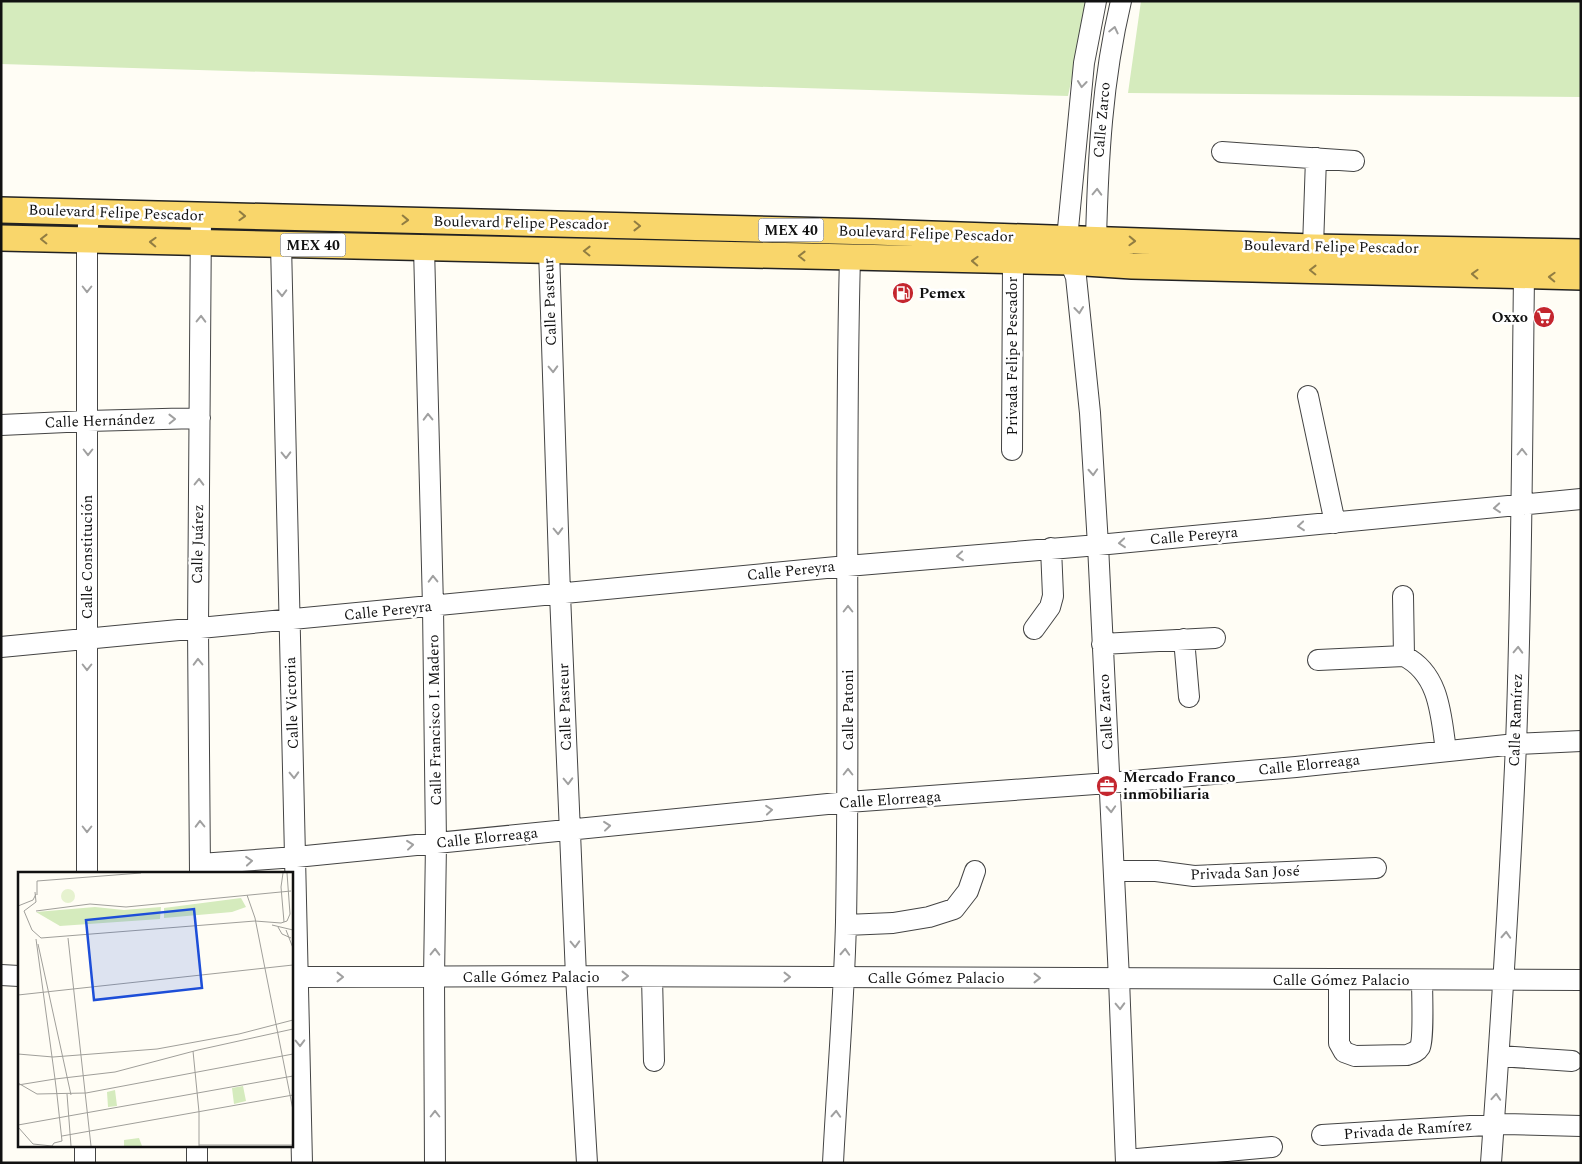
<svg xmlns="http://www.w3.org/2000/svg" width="1582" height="1164" viewBox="0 0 1582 1164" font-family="Spectral,serif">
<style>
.green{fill:#d5ebbd}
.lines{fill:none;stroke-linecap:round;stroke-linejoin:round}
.minor-casing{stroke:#444;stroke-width:22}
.major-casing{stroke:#222;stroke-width:28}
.minor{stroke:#fff;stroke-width:20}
.major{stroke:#f9d66b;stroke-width:25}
.oneway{stroke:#a0a0a0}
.oneway2{stroke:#917d42}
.labels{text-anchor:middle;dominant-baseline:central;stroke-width:5;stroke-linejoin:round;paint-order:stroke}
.shield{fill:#fff;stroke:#585858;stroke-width:1}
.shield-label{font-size:14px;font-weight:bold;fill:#111}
.street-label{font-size:15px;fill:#111;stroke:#fff}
.poi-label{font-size:15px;font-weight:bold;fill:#111;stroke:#fff;text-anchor:start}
.inset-road{fill:none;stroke:#a09f9a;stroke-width:1}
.view{fill:#1d4ed8;fill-opacity:0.15;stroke:#1d4ed8;stroke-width:2.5}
.inset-edge{fill:none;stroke:#111;stroke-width:2.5}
</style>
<rect width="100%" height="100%" fill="#fffdf5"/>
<path class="green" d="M 1,1 L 1088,1 L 1068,96 L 1,64 Z
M 1141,1 L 1581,1 L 1581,97 L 1128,93 Z"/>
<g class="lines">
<g class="minor-casing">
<path id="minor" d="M 1222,152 L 1354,161
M 1067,239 L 1084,63 L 1096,1
M 1096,240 C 1098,159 1102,81 1121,1
M 281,244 L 302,1163
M 424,247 L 433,607 L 436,843 L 434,978 L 435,1163
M 1313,247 L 1316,158
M 549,250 L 560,594 L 576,976 L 587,1163
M 1070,262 L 1076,277 L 1090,413 L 1098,545 L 1119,979 L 1126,1163
M 1308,396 L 1335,523
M 1,425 L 88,421 L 200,418
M 1012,450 L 1013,262
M 1403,596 L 1404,656
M 1034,629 L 1050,607 L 1053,596 L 1051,548
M 1184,639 L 1189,697
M 1102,644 L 1215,638
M 1,647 L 847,566 L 1098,545 L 1581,499
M 1318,660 L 1404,656 C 1440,674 1441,716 1446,751
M 200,864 L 296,857 L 848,802 L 1109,783 L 1296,767 L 1516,744 L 1581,741
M 1114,871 L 1156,871 L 1194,876 L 1376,868
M 87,873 L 87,240 L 89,212
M 200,873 L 198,629 L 201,215
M 846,925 L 893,923 L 929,917 L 954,909 L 968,891 L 975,871
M 1,975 L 19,976
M 291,977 L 576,976 L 1581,980
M 652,977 L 654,1061
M 1339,980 L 1339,1043 L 1344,1052 L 1355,1056 L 1407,1055 C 1413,1053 1417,1052 1420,1047 C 1424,1038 1422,992 1422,980
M 1499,1056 L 1572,1061
M 1322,1135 L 1503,1124 L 1581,1126
M 1126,1160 L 1272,1147
M 85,1163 L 85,1145
M 197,1163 L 197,1145
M 833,1163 C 837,1083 844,1002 846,922 C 850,700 844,479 850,258
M 1491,1163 C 1501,1023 1510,884 1516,744 C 1522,588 1522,432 1524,276"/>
</g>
<g class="major-casing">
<path id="major" d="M 1,210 L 874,232 L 1313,247 L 1581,252
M 1,238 L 1070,262 L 1132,266 L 1581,277"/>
</g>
<use href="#minor" class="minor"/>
<use href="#major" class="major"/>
</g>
<defs><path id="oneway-chevron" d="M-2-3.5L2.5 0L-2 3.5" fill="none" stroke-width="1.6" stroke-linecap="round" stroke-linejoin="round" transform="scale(1.25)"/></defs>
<g class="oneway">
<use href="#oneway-chevron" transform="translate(1114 30) rotate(-77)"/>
<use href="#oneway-chevron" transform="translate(1082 84) rotate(96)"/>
<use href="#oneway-chevron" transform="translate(1097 192) rotate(-88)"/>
<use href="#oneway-chevron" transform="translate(87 289) rotate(90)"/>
<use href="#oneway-chevron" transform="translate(282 293) rotate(89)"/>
<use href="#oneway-chevron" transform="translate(1079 310) rotate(84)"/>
<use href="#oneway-chevron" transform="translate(201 319) rotate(-89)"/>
<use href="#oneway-chevron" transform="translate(553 369) rotate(88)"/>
<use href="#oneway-chevron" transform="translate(428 417) rotate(-91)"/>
<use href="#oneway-chevron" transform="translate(172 419) rotate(-1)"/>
<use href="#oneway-chevron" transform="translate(88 452) rotate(90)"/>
<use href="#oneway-chevron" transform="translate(1522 452) rotate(-90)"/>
<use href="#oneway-chevron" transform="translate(286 455) rotate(89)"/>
<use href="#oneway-chevron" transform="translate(1093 472) rotate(87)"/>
<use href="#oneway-chevron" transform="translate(199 482) rotate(-89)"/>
<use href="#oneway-chevron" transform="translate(1497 508) rotate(175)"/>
<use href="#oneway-chevron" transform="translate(1301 526) rotate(175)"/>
<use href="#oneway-chevron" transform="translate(558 531) rotate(88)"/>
<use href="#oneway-chevron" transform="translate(1122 543) rotate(175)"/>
<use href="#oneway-chevron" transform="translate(960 556) rotate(175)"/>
<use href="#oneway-chevron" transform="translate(433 579) rotate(-91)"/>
<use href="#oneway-chevron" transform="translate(848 609) rotate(-90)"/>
<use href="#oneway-chevron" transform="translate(1518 650) rotate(-88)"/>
<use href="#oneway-chevron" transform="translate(198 662) rotate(-91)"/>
<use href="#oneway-chevron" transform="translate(87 667) rotate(90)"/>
<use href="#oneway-chevron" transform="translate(848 772) rotate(-90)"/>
<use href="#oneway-chevron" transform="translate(294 775) rotate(88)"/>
<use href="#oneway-chevron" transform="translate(568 781) rotate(88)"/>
<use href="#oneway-chevron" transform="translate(1111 809) rotate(87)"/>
<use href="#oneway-chevron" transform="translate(769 810) rotate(-5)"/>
<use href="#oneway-chevron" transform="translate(200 824) rotate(-91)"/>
<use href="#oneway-chevron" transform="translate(607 826) rotate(-6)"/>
<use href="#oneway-chevron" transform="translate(87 829) rotate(90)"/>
<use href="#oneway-chevron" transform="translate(410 845) rotate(-6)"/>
<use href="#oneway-chevron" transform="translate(249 861) rotate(-5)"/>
<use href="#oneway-chevron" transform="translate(1506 935) rotate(-87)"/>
<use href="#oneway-chevron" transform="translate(575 944) rotate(88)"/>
<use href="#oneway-chevron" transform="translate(435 952) rotate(-89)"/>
<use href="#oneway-chevron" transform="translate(845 952) rotate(-87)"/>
<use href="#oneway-chevron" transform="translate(625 976)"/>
<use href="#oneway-chevron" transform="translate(340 977)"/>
<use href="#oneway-chevron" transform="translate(787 977)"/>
<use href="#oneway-chevron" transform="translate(1037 978)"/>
<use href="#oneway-chevron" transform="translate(1120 1006) rotate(88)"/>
<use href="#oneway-chevron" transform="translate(300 1043) rotate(89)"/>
<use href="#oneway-chevron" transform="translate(1496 1097) rotate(-86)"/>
<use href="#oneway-chevron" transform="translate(435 1114) rotate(-90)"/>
<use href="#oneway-chevron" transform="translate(836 1114) rotate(-87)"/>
</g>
<g class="oneway2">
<use href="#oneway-chevron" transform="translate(242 216) rotate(2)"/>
<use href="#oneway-chevron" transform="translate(405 220) rotate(2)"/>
<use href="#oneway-chevron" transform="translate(637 226) rotate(1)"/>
<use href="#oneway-chevron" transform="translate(44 239) rotate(-179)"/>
<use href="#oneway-chevron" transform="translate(1132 241) rotate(2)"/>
<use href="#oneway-chevron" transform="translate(153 242) rotate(-178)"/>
<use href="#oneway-chevron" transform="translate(587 251) rotate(-179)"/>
<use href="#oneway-chevron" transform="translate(802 256) rotate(-179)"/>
<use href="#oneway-chevron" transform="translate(975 261) rotate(-178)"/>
<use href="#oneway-chevron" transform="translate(1313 270) rotate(-179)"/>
<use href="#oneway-chevron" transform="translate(1475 274) rotate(-178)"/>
<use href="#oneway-chevron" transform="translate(1552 277) rotate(-178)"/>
</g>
<defs>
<g id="fuel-disc" transform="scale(1.125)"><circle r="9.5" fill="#c4262e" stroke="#fff"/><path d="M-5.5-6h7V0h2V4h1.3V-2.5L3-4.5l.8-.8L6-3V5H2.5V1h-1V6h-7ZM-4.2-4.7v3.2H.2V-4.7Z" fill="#fff"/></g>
<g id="supermarket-disc" transform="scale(1.125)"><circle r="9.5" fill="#c4262e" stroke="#fff"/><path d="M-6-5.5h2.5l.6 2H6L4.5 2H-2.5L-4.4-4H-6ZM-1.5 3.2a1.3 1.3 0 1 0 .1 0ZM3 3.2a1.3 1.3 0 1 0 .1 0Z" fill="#fff"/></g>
<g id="office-disc" transform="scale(1.125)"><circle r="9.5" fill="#c4262e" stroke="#fff"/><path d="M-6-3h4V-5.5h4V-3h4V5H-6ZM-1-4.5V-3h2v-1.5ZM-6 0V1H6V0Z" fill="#fff"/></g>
</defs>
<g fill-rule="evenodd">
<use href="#fuel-disc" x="903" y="293"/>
<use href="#supermarket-disc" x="1544" y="317"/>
<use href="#office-disc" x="1107" y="786"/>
</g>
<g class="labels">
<g class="shield">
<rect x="758.5" y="218.5" width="65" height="23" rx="4"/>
<rect x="280.5" y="233.5" width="65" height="23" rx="4"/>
</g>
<g class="shield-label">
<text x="791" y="230">MEX 40</text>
<text x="313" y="245">MEX 40</text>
</g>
<g class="street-label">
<text transform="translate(1102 120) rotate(-85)">Calle Zarco</text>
<text transform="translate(116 213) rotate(2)">Boulevard Felipe Pescador</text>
<text transform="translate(521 223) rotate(1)">Boulevard Felipe Pescador</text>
<text transform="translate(926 234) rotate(2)">Boulevard Felipe Pescador</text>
<text transform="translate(1331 247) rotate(1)">Boulevard Felipe Pescador</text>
<text transform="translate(550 302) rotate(-92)">Calle Pasteur</text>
<text transform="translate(1012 356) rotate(-90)">Privada Felipe Pescador</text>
<text transform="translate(100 421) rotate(-2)">Calle Hernández</text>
<text transform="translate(1194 536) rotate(-5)">Calle Pereyra</text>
<text transform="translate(198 544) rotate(-89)">Calle Juárez</text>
<text transform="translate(87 557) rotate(-90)">Calle Constitución</text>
<text transform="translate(791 571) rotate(-6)">Calle Pereyra</text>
<text transform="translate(388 611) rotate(-6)">Calle Pereyra</text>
<text transform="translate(292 703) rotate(-92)">Calle Victoria</text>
<text transform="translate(565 707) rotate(-92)">Calle Pasteur</text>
<text transform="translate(848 710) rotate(-90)">Calle Patoni</text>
<text transform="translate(1106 712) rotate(-93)">Calle Zarco</text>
<text transform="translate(435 720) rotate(-91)">Calle Francisco I. Madero</text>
<text transform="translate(1516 720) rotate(-88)">Calle Ramírez</text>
<text transform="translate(1309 765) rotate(-6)">Calle Elorreaga</text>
<text transform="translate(890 800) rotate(-4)">Calle Elorreaga</text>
<text transform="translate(487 838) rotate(-6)">Calle Elorreaga</text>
<text transform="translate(1245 873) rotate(-2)">Privada San José</text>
<text x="531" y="977">Calle Gómez Palacio</text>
<text x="936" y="978">Calle Gómez Palacio</text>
<text x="1341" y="980">Calle Gómez Palacio</text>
<text transform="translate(1408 1130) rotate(-4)">Privada de Ramírez</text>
</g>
<g class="poi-label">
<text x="919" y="293">Pemex</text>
<text x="1528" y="317" text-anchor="end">Oxxo</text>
<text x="1123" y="777">Mercado Franco<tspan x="1123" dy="17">inmobiliaria</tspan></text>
</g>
</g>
<g transform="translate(18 872)">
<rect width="275" height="275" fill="#fffdf5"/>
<path d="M 223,26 L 228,35 L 214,40 L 146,46 L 146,36 ZM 77,35 L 106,38 L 143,35 L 142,47 L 42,54 L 18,40 ZM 225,214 L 228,229 L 216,232 L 214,216 ZM 97,218 L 99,234 L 90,235 L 89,220 ZM 121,266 L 124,274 L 106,274 L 106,268 Z" fill="#d5ebbd"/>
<path d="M43 24a7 7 0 1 1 14 0a7 7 0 1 1-14 0Z" fill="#e6f2cf"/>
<path class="inset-road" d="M 265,1 L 263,15 L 266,50M 17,20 L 18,30 L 6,39 L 14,58 L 23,66 L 237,49 L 263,51 L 269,49 L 272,42 L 269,1M 19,23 L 19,9 L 123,1M 229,23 L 237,46 L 275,238M 0,34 L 15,28 L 18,22M 18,39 L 72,32 L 108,35 L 273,19M 254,53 L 275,58M 260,55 L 264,62 L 273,66M 268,58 L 275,76M 50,66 L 73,274M 18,67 L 37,207 L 97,200 L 180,178 L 275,157M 20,72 L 53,223M 0,123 L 275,93M 175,179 L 181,240 L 181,274M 0,182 L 35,185 L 139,177 L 221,162 L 275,148M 0,211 L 19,222 L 68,221 L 275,182M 0,213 L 37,207 L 39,223M 49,222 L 53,274M 0,253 L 275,204M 0,255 L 15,272 L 34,274M 44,264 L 275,223M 181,273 L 275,273M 34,274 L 36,271 L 44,269 L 39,223"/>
<path class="view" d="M 176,37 L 184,116 L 76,128 L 68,48 Z"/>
<rect width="275" height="275" class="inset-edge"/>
</g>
<rect width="1582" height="1164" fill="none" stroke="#111111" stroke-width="5"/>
</svg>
